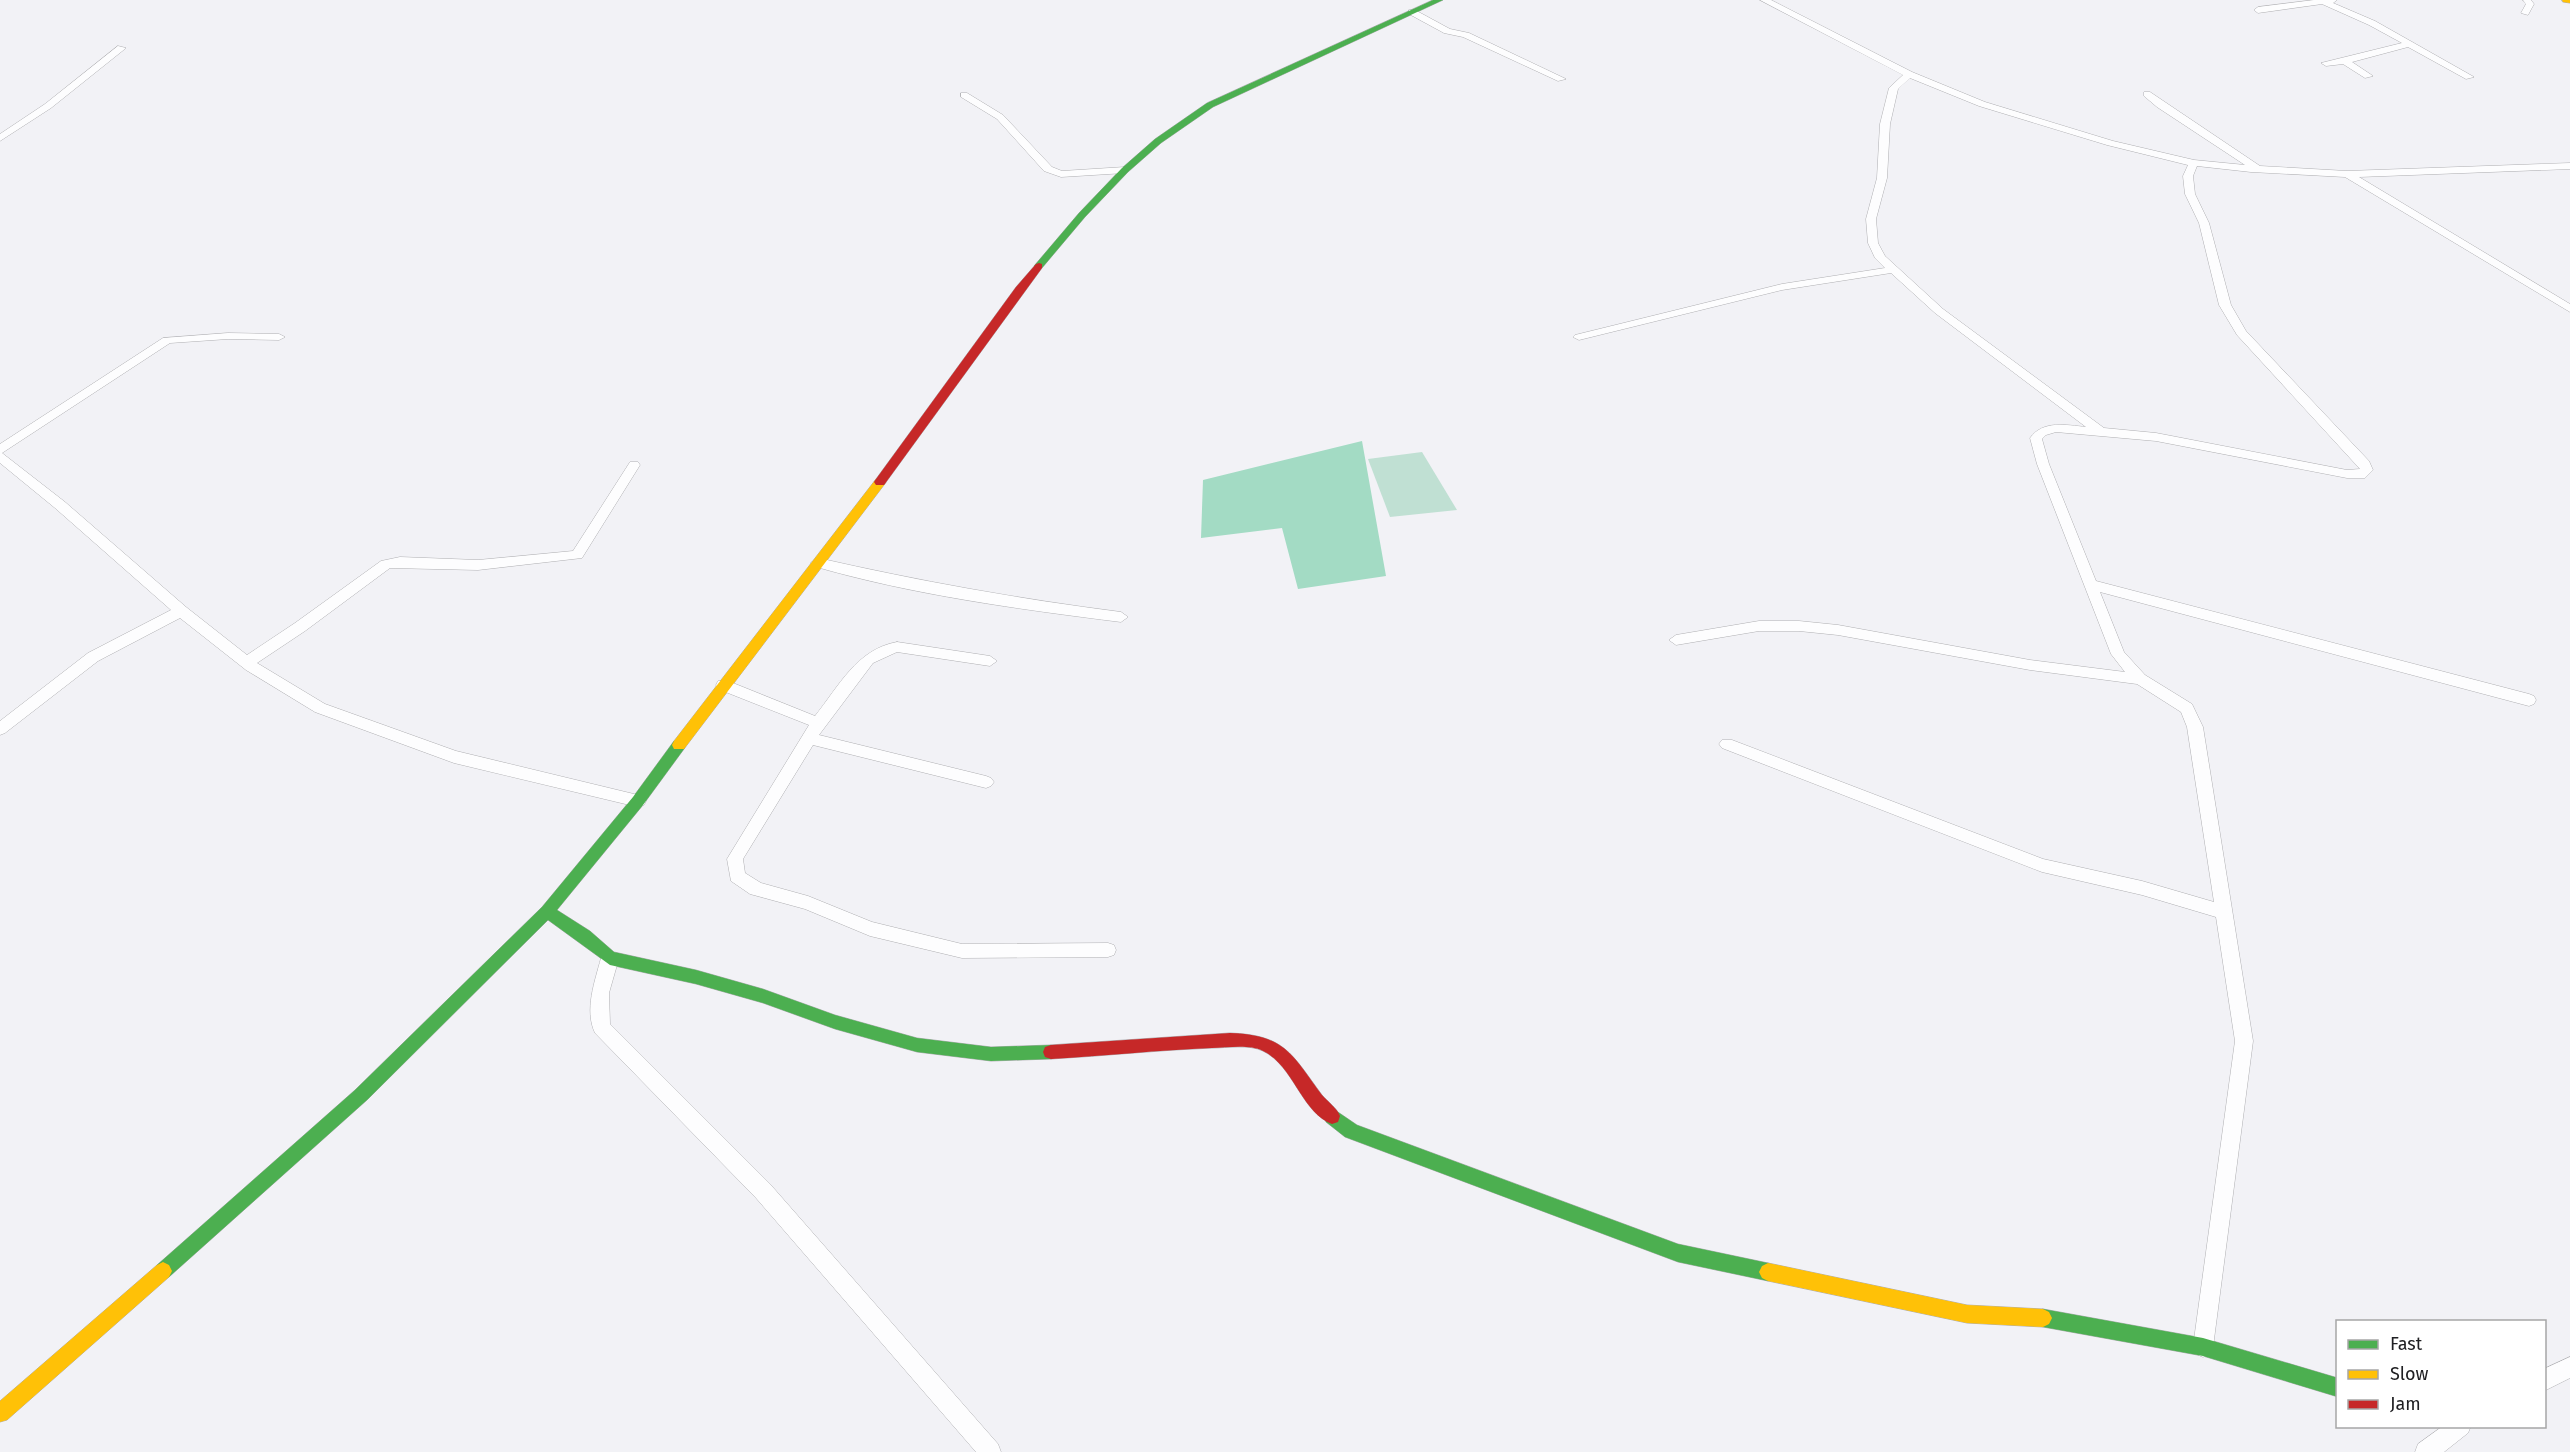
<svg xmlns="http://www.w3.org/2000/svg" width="2570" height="1452" viewBox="0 0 2570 1452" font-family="'Fira Sans',sans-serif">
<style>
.green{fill:#c0e0d3}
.forest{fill:#a3dbc4}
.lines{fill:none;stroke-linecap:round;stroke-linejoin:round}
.street-casing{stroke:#afafb2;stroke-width:1}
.fast-casing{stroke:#afafb2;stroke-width:1}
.slow-casing{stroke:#afafb2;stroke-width:1}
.jam-casing{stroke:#afafb2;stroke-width:1}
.street{fill:#fdfdfe;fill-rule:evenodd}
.fast{fill:#4caf50;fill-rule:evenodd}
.slow{fill:#ffc107;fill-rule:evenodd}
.jam{fill:#c62828;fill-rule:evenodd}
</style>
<rect width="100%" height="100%" fill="#f2f2f6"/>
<path class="green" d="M 1422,452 L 1457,510 L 1390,517 L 1368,459 Z"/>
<path class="forest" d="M 1362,441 L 1386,576 L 1298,589 L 1282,528 L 1201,538 L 1203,480 Z"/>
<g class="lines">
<g class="street-casing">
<path id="street" d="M 1760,0 L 1771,0 L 1912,72 L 1985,102 L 2113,141 L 2194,160 L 2245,165 L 2157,107 L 2144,96 L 2144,92 L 2150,92 L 2260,166 L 2347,171 L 2570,163 L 2570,169 L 2359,177 L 2570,304 L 2570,312 L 2345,177 L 2251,172 L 2197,166 L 2193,176 L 2195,194 L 2209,223 L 2231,305 L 2246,331 L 2369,461 L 2373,470 L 2365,478 L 2347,478 L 2156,441 L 2056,432 L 2046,435 L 2042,439 L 2049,464 L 2096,581 L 2529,694 L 2534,696 L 2536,700 L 2534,704 L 2529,706 L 2100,592 L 2124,652 L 2145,675 L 2192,704 L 2203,727 L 2253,1041 L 2213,1347 L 2210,1354 L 2203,1357 L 2196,1354 L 2193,1347 L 2235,1041 L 2216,917 L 2142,895 L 2042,872 L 1722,748 L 1719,744 L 1722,740 L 1732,740 L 2043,859 L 2142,881 L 2214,902 L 2187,727 L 2181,712 L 2137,684 L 2030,670 L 1838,635 L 1799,631 L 1759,631 L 1676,645 L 1669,640 L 1676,635 L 1759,621 L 1799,621 L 1838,625 L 2030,660 L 2125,672 L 2111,654 L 2037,464 L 2030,438 C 2043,420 2066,425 2086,427 L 1935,313 L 1891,273 L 1782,290 L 1579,340 L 1573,337 L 1575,335 L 1782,284 L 1885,268 L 1875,258 L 1868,243 L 1866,219 L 1877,178 L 1880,124 L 1889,88 L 1903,75 ZM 1910,78 L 1979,106 L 2107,145 L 2188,165 L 2183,176 L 2185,194 L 2199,223 L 2219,305 L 2237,335 L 2360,469 L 2347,470 L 2156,433 L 2104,428 L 1943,309 L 1885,256 L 1878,243 L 1876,219 L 1887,178 L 1890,124 L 1898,89 Z
M 2314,0 L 2337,0 L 2333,3 L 2375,21 L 2474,77 L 2466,79 L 2408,47 L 2352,62 L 2373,76 L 2365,78 L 2343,64 L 2326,66 L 2321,63 L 2402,43 L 2369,25 L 2322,4 L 2258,13 L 2254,10 L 2258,7 Z
M 2523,0 L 2531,0 L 2534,4 L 2528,15 L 2521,13 L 2526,4 Z
M 1409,10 L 1415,10 L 1450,29 L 1469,33 L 1566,79 L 1558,81 L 1463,37 L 1444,33 L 1409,14 Z
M 118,46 L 126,48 L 51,108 L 0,141 L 0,134 L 45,104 Z
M 961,93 L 967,93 L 1003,115 L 1052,167 L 1062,171 L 1125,167 L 1130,170 L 1125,173 L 1061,177 L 1044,171 L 997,119 L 961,97 Z
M 228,333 L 279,334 L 285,337 L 279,340 L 228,339 L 170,343 L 2,453 L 65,502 L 186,607 L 247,655 L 295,623 L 381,561 L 400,557 L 478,560 L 573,551 L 630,462 L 638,462 L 640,465 L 582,558 L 478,570 L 390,568 L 305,631 L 257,663 L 325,704 L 456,751 L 638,795 L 644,797 L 646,801 L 644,805 L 638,807 L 454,763 L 315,712 L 246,670 L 180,618 L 98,661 L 5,733 L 0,735 L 0,721 L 88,653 L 171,610 L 55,508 L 0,463 L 0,444 L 163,338 Z
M 818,558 C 919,581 1019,599 1121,612 L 1128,617 L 1121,622 C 1018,609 913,595 813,566 L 811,563 Z
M 897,642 L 990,656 L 997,661 L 990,666 L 897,652 L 873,663 L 819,735 L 986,776 L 991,778 L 994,782 L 991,786 L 986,788 L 813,745 L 743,859 L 745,873 L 761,883 L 808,896 L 872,922 L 962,944 L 1108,943 L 1114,945 L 1116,950 L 1114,955 L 1108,957 L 962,958 L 870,936 L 805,909 L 750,894 L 731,881 L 727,859 L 809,725 L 718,689 L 716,685 L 718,681 L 728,681 L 815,716 C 839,686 857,649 897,642 Z
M 610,951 L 616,953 L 619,958 L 609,993 L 610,1024 L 770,1184 L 998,1444 L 1001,1452 L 976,1452 L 756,1198 L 595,1033 C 584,1010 595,981 601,958 L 604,953 Z
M 2570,1357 L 2570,1378 L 2544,1391 L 2544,1369 Z
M 2443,1426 L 2471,1426 L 2468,1433 L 2444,1452 L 2415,1452 L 2418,1444 Z"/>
</g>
<g class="fast-casing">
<path id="fast" d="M 1433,0 L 1443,0 L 1213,107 L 1161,143 L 1128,172 L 1085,217 L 1042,268 L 1034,266 L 1079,213 L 1122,168 L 1155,139 L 1207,103 Z
M 679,740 L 684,741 L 686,745 L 684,749 L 643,805 L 557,910 L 590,931 L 614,952 L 696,970 L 763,989 L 835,1015 L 917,1038 L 991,1047 L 1051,1045 L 1057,1047 L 1059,1052 L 1057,1057 L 1051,1059 L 991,1061 L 917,1052 L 835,1029 L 763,1003 L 696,984 L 610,965 L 548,920 L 367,1100 L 169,1277 L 163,1280 L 157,1277 L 154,1271 L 157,1265 L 355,1090 L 542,907 L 633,797 L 674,741 Z
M 1332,1108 L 1357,1125 L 1678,1244 L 1768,1263 L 1774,1266 L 1777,1272 L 1774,1278 L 1768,1281 L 1678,1262 L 1345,1137 L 1326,1122 L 1324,1116 L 1326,1110 Z
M 2043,1309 L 2203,1338 L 2338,1378 L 2338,1397 L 2203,1356 L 2043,1327 L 2037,1324 L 2034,1318 L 2037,1312 Z"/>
</g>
<g class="slow-casing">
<path id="slow" d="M 2562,0 L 2570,0 L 2570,3 L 2563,2 Z
M 880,478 L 884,479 L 886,482 L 884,485 L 684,749 L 674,749 L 672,745 L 674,741 L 876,479 Z
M 163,1262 L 169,1265 L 172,1271 L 169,1277 L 7,1420 L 0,1422 L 0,1401 L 157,1265 Z
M 1768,1263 L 1967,1305 L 2043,1309 L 2049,1312 L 2052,1318 L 2049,1324 L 2043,1327 L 1967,1323 L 1768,1281 L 1762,1278 L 1759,1272 L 1762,1266 Z"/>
</g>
<g class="jam-casing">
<path id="jam" d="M 1039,263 L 1042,264 L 1042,268 L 884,485 L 876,485 L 874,482 L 876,479 L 1016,287 L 1036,264 Z
M 1230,1033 C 1285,1035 1291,1053 1322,1095 C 1328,1102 1337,1108 1340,1116 L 1338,1122 L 1332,1124 C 1301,1112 1294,1066 1263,1051 C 1249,1044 1227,1048 1212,1048 C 1159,1050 1105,1056 1051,1059 L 1045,1057 L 1043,1052 L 1045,1047 L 1051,1045 Z"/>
</g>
<use href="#street" class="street"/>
<use href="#fast" class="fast"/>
<use href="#slow" class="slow"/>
<use href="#jam" class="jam"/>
</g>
<rect x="2336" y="1320" width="210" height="108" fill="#ffffff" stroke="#a6a6a7" stroke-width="1.5"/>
<rect x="2348" y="1340" width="30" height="9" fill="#4caf50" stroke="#a6a6a7" stroke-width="1.5"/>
<text x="2390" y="1350" font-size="18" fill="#202023">Fast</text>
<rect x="2348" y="1370" width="30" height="9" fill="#ffc107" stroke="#a6a6a7" stroke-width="1.5"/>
<text x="2390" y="1380" font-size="18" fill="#202023">Slow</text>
<rect x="2348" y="1400" width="30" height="9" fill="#c62828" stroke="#a6a6a7" stroke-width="1.5"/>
<text x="2390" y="1410" font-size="18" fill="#202023">Jam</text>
</svg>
